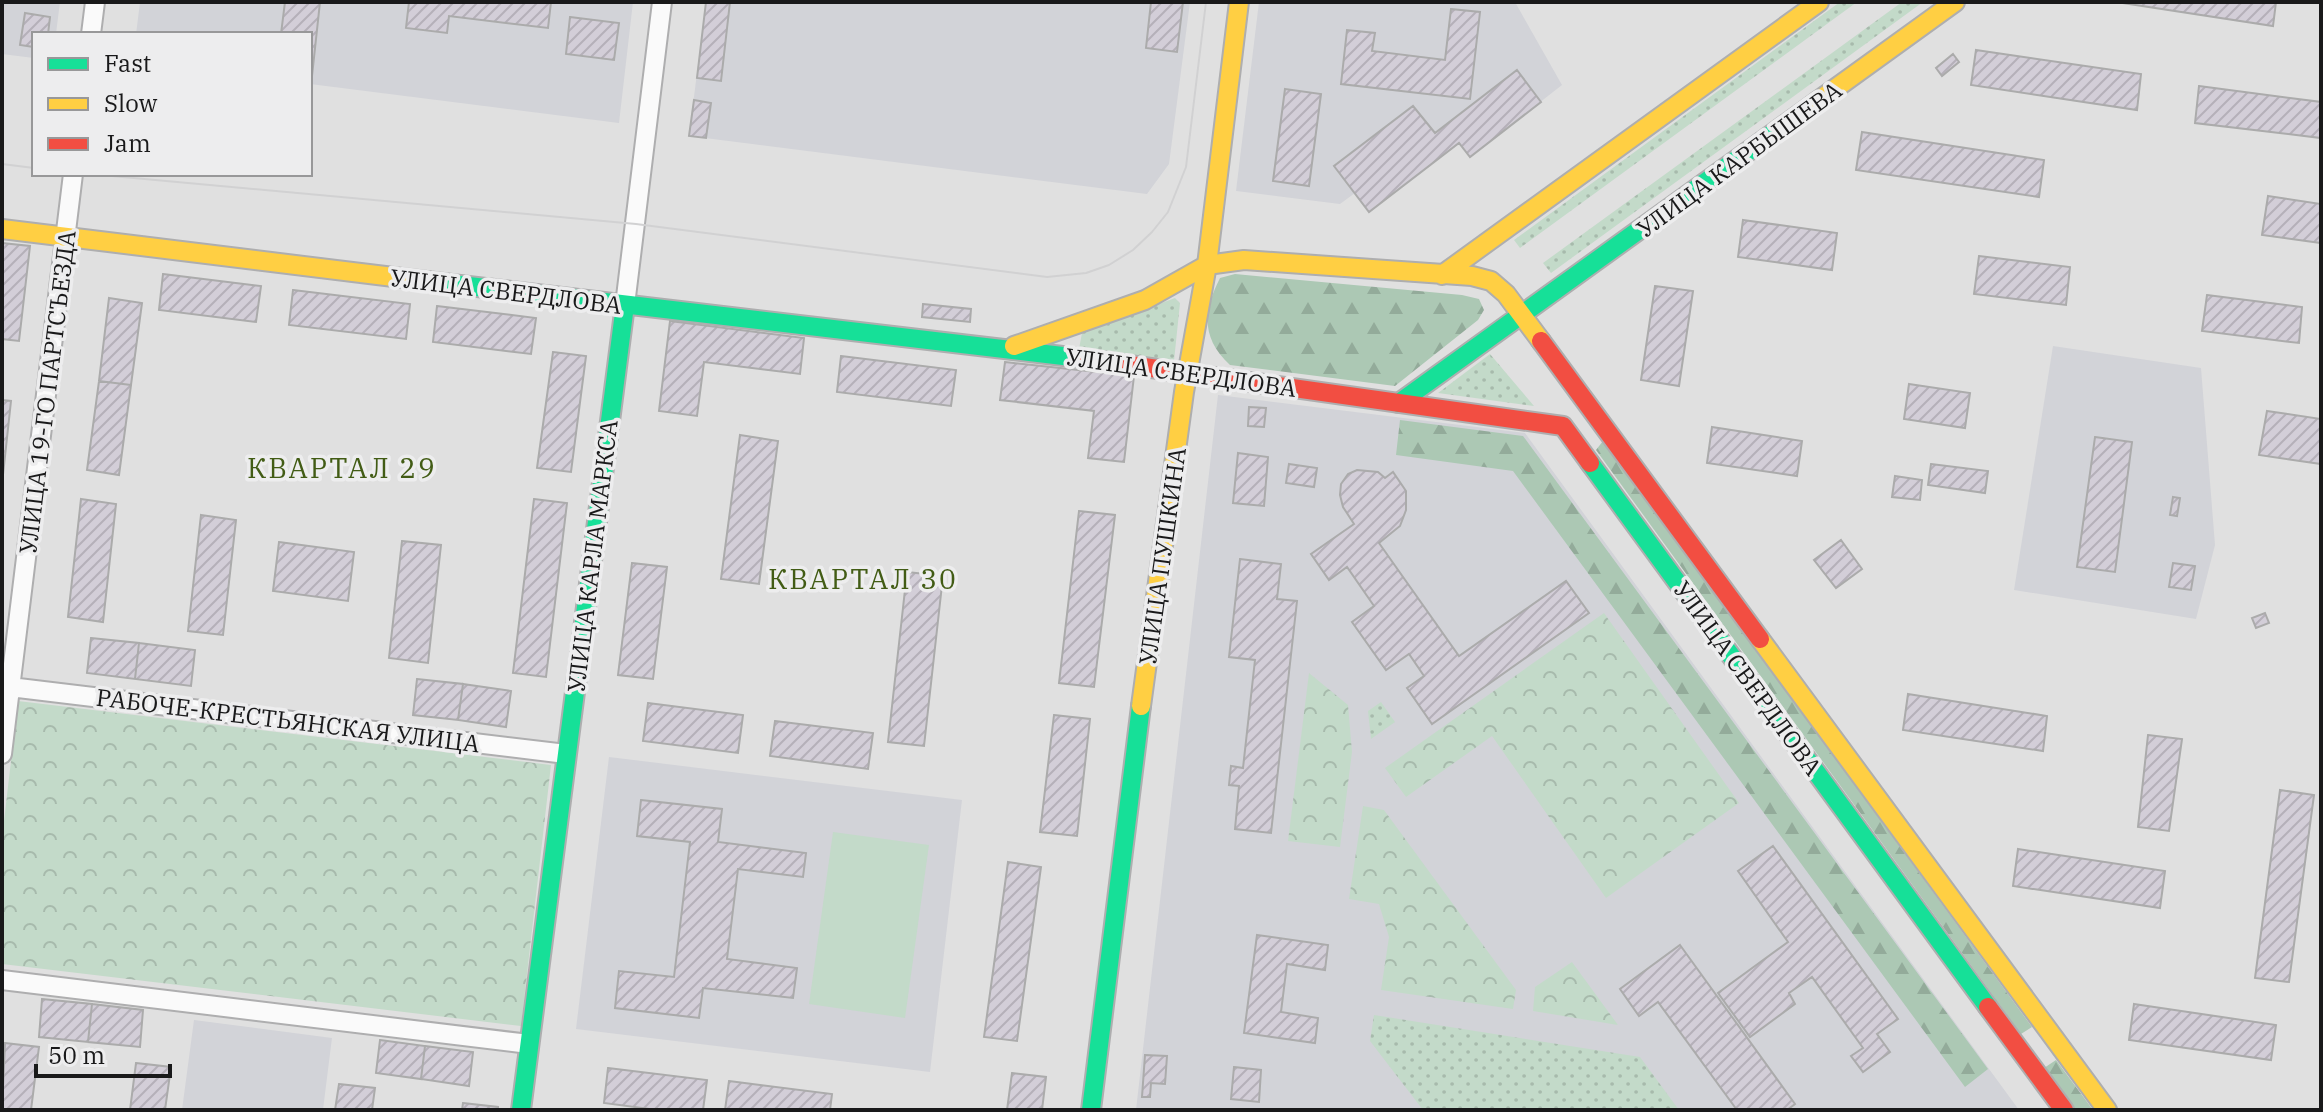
<svg xmlns="http://www.w3.org/2000/svg" width="2323" height="1112" viewBox="0 0 2323 1112" font-family="'IBM Plex Serif',serif">
<style>
.built{fill:#d2d3d8}
.grass{fill:url(#grass-dots)}
.forest{fill:url(#forest-firs)}
.park{fill:url(#park-crowns)}
.garden{fill:#c3dac9}
.building{fill:url(#building-hatch);stroke:#ababab;stroke-width:2}
.lines{fill:none;stroke-linecap:round;stroke-linejoin:round}
.street-casing{stroke:#aeaeaf;stroke-width:22}
.fast-casing{stroke:#aeaeaf;stroke-width:22}
.slow-casing{stroke:#aeaeaf;stroke-width:22}
.jam-casing{stroke:#aeaeaf;stroke-width:22}
.street{stroke:#fafafa;stroke-width:18}
.fast{stroke:#16e098;stroke-width:18}
.slow{stroke:#ffcf43;stroke-width:18}
.jam{stroke:#f24e42;stroke-width:18}
.tram{stroke:#d1d1d2;stroke-width:2}
.labels{text-anchor:middle;dominant-baseline:central;stroke-width:7;stroke-linejoin:round;paint-order:stroke}
.street-label{font-size:24px;fill:#19191a;stroke:#ededee}
.quarter-label{font-size:28px;letter-spacing:2px;fill:#425c15;stroke:#ededee}
</style>
<defs>
<pattern id="grass-dots" width="8" height="8" patternUnits="userSpaceOnUse" patternTransform="scale(2)"><rect width="8" height="8" fill="#c3dac9"/><path d="M2 2h.1M6 6h.1" fill="none" stroke="#a7baac" stroke-width="1.8" stroke-linecap="round"/></pattern>
<pattern id="forest-firs" width="22" height="20" patternUnits="userSpaceOnUse" patternTransform="scale(2)"><rect width="22" height="20" fill="#acc8b4"/><path d="M5 1l3.5 6h-7zM16 11l3.5 6h-7z" fill="#93ab9a"/></pattern>
<pattern id="park-crowns" width="20" height="18" patternUnits="userSpaceOnUse" patternTransform="scale(2)"><rect width="20" height="18" fill="#c3dac9"/><path d="M2 6a3 3 0 1 1 6 0M12 15a3 3 0 1 1 6 0" fill="none" stroke="#a7baac"/></pattern>
<pattern id="building-hatch" width="6" height="6" patternUnits="userSpaceOnUse" patternTransform="scale(2)"><rect width="6" height="6" fill="#d3ced8"/><path d="M-1 1l2-2M0 6l6-6M5 7l2-2" fill="none" stroke="#b5b0b9"/></pattern>
</defs>
<rect width="100%" height="100%" fill="#e0e0e0"/>
<path class="built" d="M 2,2 L 60,2 L 56,34 L 34,34 L 34,58 L 2,54 Z
M 140,2 L 633,2 L 619,123 L 310,84 L 310,34 L 136,34 Z
M 706,2 L 1190,2 L 1169,164 L 1147,194 L 689,136 Z
M 1259,2 L 1515,2 L 1562,85 L 1470,157 L 1458,143 L 1355,193 L 1340,204 L 1236,191 Z
M 2053,346 L 2201,368 L 2215,545 L 2196,619 L 2014,590 Z
M 1218,395 L 1525,433 L 2019,1110 L 1136,1110 Z
M 609,757 L 962,800 L 930,1072 L 576,1029 Z
M 194,1020 L 332,1038 L 323,1110 L 182,1110 Z"/>
<path class="grass" d="M 1840,2 L 1857,2 L 1520,248 L 1514,240 Z
M 1902,2 L 1923,2 L 1551,273 L 1543,263 Z
M 1175,298 L 1180,303 L 1174,361 L 1079,349 L 1082,333 Z
M 1490,354 L 1534,406 L 1438,393 Z
M 1381,702 L 1395,722 L 1371,739 L 1368,711 Z
M 1374,1015 L 1640,1057 L 1679,1110 L 1423,1110 L 1370,1041 Z"/>
<path class="forest" d="M 1235,274 L 1462,295 L 1479,299 L 1484,310 L 1478,320 L 1395,386 L 1230,365 C 1201,338 1203,312 1220,278 Z
M 1400,420 L 1523,436 L 1988,1069 L 1965,1087 L 1513,471 L 1396,455 Z
M 1603,441 L 2032,1027 L 2021,1034 L 1596,450 Z
M 2056,1060 L 2093,1110 L 2075,1110 L 2044,1068 Z"/>
<path class="park" d="M 1604,613 L 1739,803 L 1606,898 L 1492,736 L 1406,797 L 1385,768 Z
M 1309,673 L 1348,705 L 1352,752 L 1340,847 L 1288,841 Z
M 18,701 L 551,765 L 521,1026 L 2,964 L 2,838 Z
M 1363,806 L 1384,810 L 1516,990 L 1513,1009 L 1381,990 L 1389,937 L 1379,904 L 1349,899 Z
M 1572,962 L 1618,1025 L 1533,1011 L 1535,987 Z"/>
<path class="garden" d="M 833,832 L 929,845 L 905,1018 L 809,1004 Z"/>
<path class="building" d="M 285,2 L 320,2 L 312,76 L 310,34 L 281,34 Z
M 409,2 L 551,2 L 548,28 L 449,16 L 447,33 L 406,28 Z
M 706,2 L 730,2 L 721,81 L 697,78 Z
M 1151,2 L 1183,2 L 1177,52 L 1146,48 Z
M 2116,2 L 2276,2 L 2273,26 Z
M 1451,9 L 1480,12 L 1470,99 L 1341,84 L 1347,30 L 1375,33 L 1372,51 L 1445,60 Z
M 25,13 L 50,17 L 48,34 L 34,34 L 34,47 L 20,45 Z
M 570,17 L 619,23 L 614,60 L 566,54 Z
M 1976,50 L 2141,74 L 2137,110 L 1971,85 Z
M 1953,54 L 1959,62 L 1942,76 L 1936,68 Z
M 1517,70 L 1541,102 L 1470,157 L 1459,143 L 1369,212 L 1334,166 L 1413,106 L 1435,133 Z
M 2199,86 L 2321,102 L 2321,138 L 2195,123 Z
M 1285,89 L 1321,94 L 1309,186 L 1273,181 Z
M 694,100 L 711,103 L 706,138 L 689,136 Z
M 1862,132 L 2044,160 L 2039,197 L 1856,170 Z
M 2268,196 L 2321,204 L 2321,243 L 2262,235 Z
M 1743,220 L 1837,233 L 1832,270 L 1738,257 Z
M 2,243 L 30,246 L 19,341 L 2,339 Z
M 1979,256 L 2070,267 L 2066,305 L 1974,294 Z
M 163,274 L 261,286 L 256,322 L 159,310 Z
M 1655,286 L 1693,291 L 1679,386 L 1641,380 Z
M 293,290 L 410,304 L 406,339 L 289,325 Z
M 2207,295 L 2302,307 L 2299,343 L 2202,331 Z
M 109,298 L 142,303 L 131,385 L 99,381 Z
M 923,304 L 971,309 L 970,322 L 922,317 Z
M 437,306 L 536,318 L 531,354 L 433,342 Z
M 670,321 L 804,338 L 800,374 L 704,362 L 697,416 L 659,411 Z
M 553,352 L 586,356 L 571,472 L 537,468 Z
M 841,356 L 956,370 L 951,406 L 837,392 Z
M 1005,362 L 1134,376 L 1124,462 L 1088,458 L 1094,411 L 1000,400 Z
M 99,381 L 131,385 L 119,475 L 87,470 Z
M 1909,384 L 1970,393 L 1965,428 L 1904,419 Z
M 2,400 L 11,401 L 2,484 Z
M 1249,407 L 1266,408 L 1264,427 L 1248,426 Z
M 2267,411 L 2321,419 L 2321,464 L 2259,455 Z
M 1712,427 L 1802,441 L 1797,476 L 1707,463 Z
M 740,435 L 778,441 L 759,584 L 721,579 Z
M 2095,437 L 2132,442 L 2115,572 L 2077,567 Z
M 1238,453 L 1268,457 L 1264,506 L 1233,503 Z
M 1289,464 L 1317,468 L 1314,487 L 1286,483 Z
M 1931,464 L 1988,471 L 1985,493 L 1928,485 Z
M 1357,470 L 1378,472 L 1385,478 L 1393,472 L 1406,491 L 1406,510 L 1400,526 L 1379,543 L 1459,656 L 1566,581 L 1589,613 L 1432,724 L 1407,688 L 1424,676 L 1409,654 L 1386,670 L 1352,622 L 1374,606 L 1347,567 L 1329,580 L 1311,554 L 1354,524 L 1343,507 L 1340,495 L 1341,484 L 1348,474 Z
M 1895,476 L 1922,480 L 1920,500 L 1892,497 Z
M 2173,497 L 2180,498 L 2177,516 L 2170,515 Z
M 81,499 L 116,504 L 103,622 L 68,617 Z
M 534,499 L 567,503 L 546,677 L 513,673 Z
M 1079,511 L 1115,515 L 1094,687 L 1059,683 Z
M 201,515 L 236,520 L 223,635 L 188,631 Z
M 1841,540 L 1862,569 L 1836,588 L 1814,560 Z
M 402,541 L 441,545 L 428,663 L 389,658 Z
M 279,542 L 354,552 L 348,601 L 273,591 Z
M 1240,559 L 1281,564 L 1277,599 L 1297,601 L 1271,833 L 1235,829 L 1239,786 L 1229,785 L 1231,766 L 1243,768 L 1255,660 L 1229,657 Z
M 632,563 L 667,567 L 653,679 L 618,675 Z
M 2173,563 L 2195,566 L 2191,590 L 2169,587 Z
M 907,572 L 943,576 L 924,746 L 888,742 Z
M 2265,613 L 2269,623 L 2256,628 L 2252,618 Z
M 91,638 L 139,643 L 135,679 L 87,673 Z
M 139,643 L 195,650 L 191,686 L 135,679 Z
M 417,679 L 463,684 L 458,720 L 413,715 Z
M 463,684 L 511,691 L 506,727 L 458,720 Z
M 1908,694 L 2047,716 L 2043,751 L 1903,730 Z
M 648,703 L 743,715 L 738,753 L 643,741 Z
M 1054,715 L 1090,719 L 1077,836 L 1040,832 Z
M 775,721 L 873,733 L 868,769 L 770,756 Z
M 2148,735 L 2182,739 L 2169,831 L 2138,827 Z
M 2280,790 L 2314,795 L 2289,982 L 2255,978 Z
M 641,800 L 722,809 L 718,842 L 806,853 L 803,877 L 738,869 L 727,959 L 797,968 L 793,998 L 703,988 L 699,1018 L 615,1008 L 619,971 L 674,977 L 690,842 L 637,836 Z
M 1773,846 L 1898,1019 L 1877,1034 L 1890,1052 L 1863,1072 L 1851,1056 L 1863,1048 L 1812,977 L 1789,993 L 1795,1004 L 1750,1037 L 1718,993 L 1788,942 L 1738,871 Z
M 2018,849 L 2165,871 L 2160,908 L 2013,886 Z
M 1008,862 L 1041,867 L 1017,1041 L 984,1037 Z
M 1257,935 L 1328,945 L 1325,970 L 1287,964 L 1281,1012 L 1318,1018 L 1315,1043 L 1244,1033 Z
M 1680,945 L 1795,1104 L 1787,1110 L 1737,1110 L 1658,1002 L 1639,1016 L 1620,989 Z
M 42,999 L 92,1004 L 88,1042 L 39,1037 Z
M 92,1004 L 143,1010 L 140,1047 L 88,1042 Z
M 2134,1004 L 2276,1025 L 2271,1060 L 2129,1040 Z
M 380,1040 L 425,1046 L 421,1079 L 376,1073 Z
M 5,1043 L 39,1047 L 31,1110 L 2,1110 Z
M 425,1046 L 473,1052 L 469,1086 L 421,1079 Z
M 1145,1055 L 1167,1056 L 1165,1084 L 1151,1083 L 1150,1097 L 1142,1097 Z
M 136,1063 L 171,1067 L 165,1110 L 130,1110 Z
M 1234,1067 L 1261,1070 L 1259,1102 L 1231,1099 Z
M 608,1068 L 707,1080 L 703,1110 L 657,1110 L 604,1103 Z
M 1012,1073 L 1046,1077 L 1042,1110 L 1007,1110 Z
M 729,1081 L 832,1094 L 830,1110 L 725,1110 Z
M 339,1084 L 375,1088 L 372,1110 L 335,1110 Z
M 463,1103 L 498,1107 L 498,1110 L 462,1110 Z"/>
<g class="lines">
<g class="street-casing">
<path id="street" d="M 91,34 L 95,2
M 625,305 L 662,2
M 10,687 L 566,754
M 2,754 L 73,174
M 2,980 L 529,1044"/>
</g>
<g class="fast-casing">
<path id="fast" d="M 418,280 L 1080,358
M 1399,403 L 1818,101
M 1590,463 L 1988,1007
M 521,1110 L 625,305
M 1091,1110 L 1141,706"/>
</g>
<g class="slow-casing">
<path id="slow" d="M 1818,101 L 1955,2
M 2,229 L 418,280
M 1442,275 L 1819,2
M 1014,346 L 1145,300 L 1207,265 L 1244,260 L 1472,276 L 1491,281 L 1506,294 L 1541,341
M 1760,639 L 2107,1110
M 1141,706 L 1184,392 L 1207,265 L 1239,2"/>
</g>
<g class="jam-casing">
<path id="jam" d="M 1541,341 L 1760,639
M 1080,358 L 1563,426 L 1590,463
M 1988,1007 L 2064,1110"/>
</g>
<use href="#street" class="street"/>
<use href="#fast" class="fast"/>
<use href="#slow" class="slow"/>
<use href="#jam" class="jam"/>
<path class="tram" d="M 2,164 L 34,168
M 90,174 L 636,224 L 1047,277 L 1086,273 L 1109,265 L 1133,250 L 1152,232 L 1168,212 L 1186,167 L 1206,2"/>
</g>
<g class="labels">
<g class="street-label">
<text transform="translate(1739 159) rotate(-36)">УЛИЦА КАРБЫШЕВА</text>
<text transform="translate(506 291) rotate(7)">УЛИЦА СВЕРДЛОВА</text>
<text transform="translate(1181 372) rotate(8)">УЛИЦА СВЕРДЛОВА</text>
<text transform="translate(47 392) rotate(-83)">УЛИЦА 19-ГО ПАРТСЪЕЗДА</text>
<text transform="translate(592 556) rotate(-83)">УЛИЦА КАРЛА МАРКСА</text>
<text transform="translate(1162 556) rotate(-82)">УЛИЦА ПУШКИНА</text>
<text transform="translate(1748 678) rotate(54)">УЛИЦА СВЕРДЛОВА</text>
<text transform="translate(288 720) rotate(7)">РАБОЧЕ-КРЕСТЬЯНСКАЯ УЛИЦА</text>
</g>
<g class="quarter-label">
<text x="342" y="467">КВАРТАЛ 29</text>
<text x="863" y="578">КВАРТАЛ 30</text>
</g>
</g>
<rect width="2323" height="1112" fill="none" stroke="#19191a" stroke-width="8"/>
<rect x="32" y="32" width="280" height="144" fill="#ededee" stroke="#989899" stroke-width="2"/>
<rect x="48" y="58" width="40" height="12" fill="#16e098" stroke="#989899" stroke-width="2"/>
<text x="104" y="72" font-size="24" fill="#19191a">Fast</text>
<rect x="48" y="98" width="40" height="12" fill="#ffcf43" stroke="#989899" stroke-width="2"/>
<text x="104" y="112" font-size="24" fill="#19191a">Slow</text>
<rect x="48" y="138" width="40" height="12" fill="#f24e42" stroke="#989899" stroke-width="2"/>
<text x="104" y="152" font-size="24" fill="#19191a">Jam</text>
<path d="M36 1064v12h134v-12" fill="none" stroke="#19191a" stroke-width="4"/>
<text x="48" y="1064" font-size="24" fill="#19191a" stroke="#ededee" stroke-width="6" paint-order="stroke">50 m</text>
</svg>
